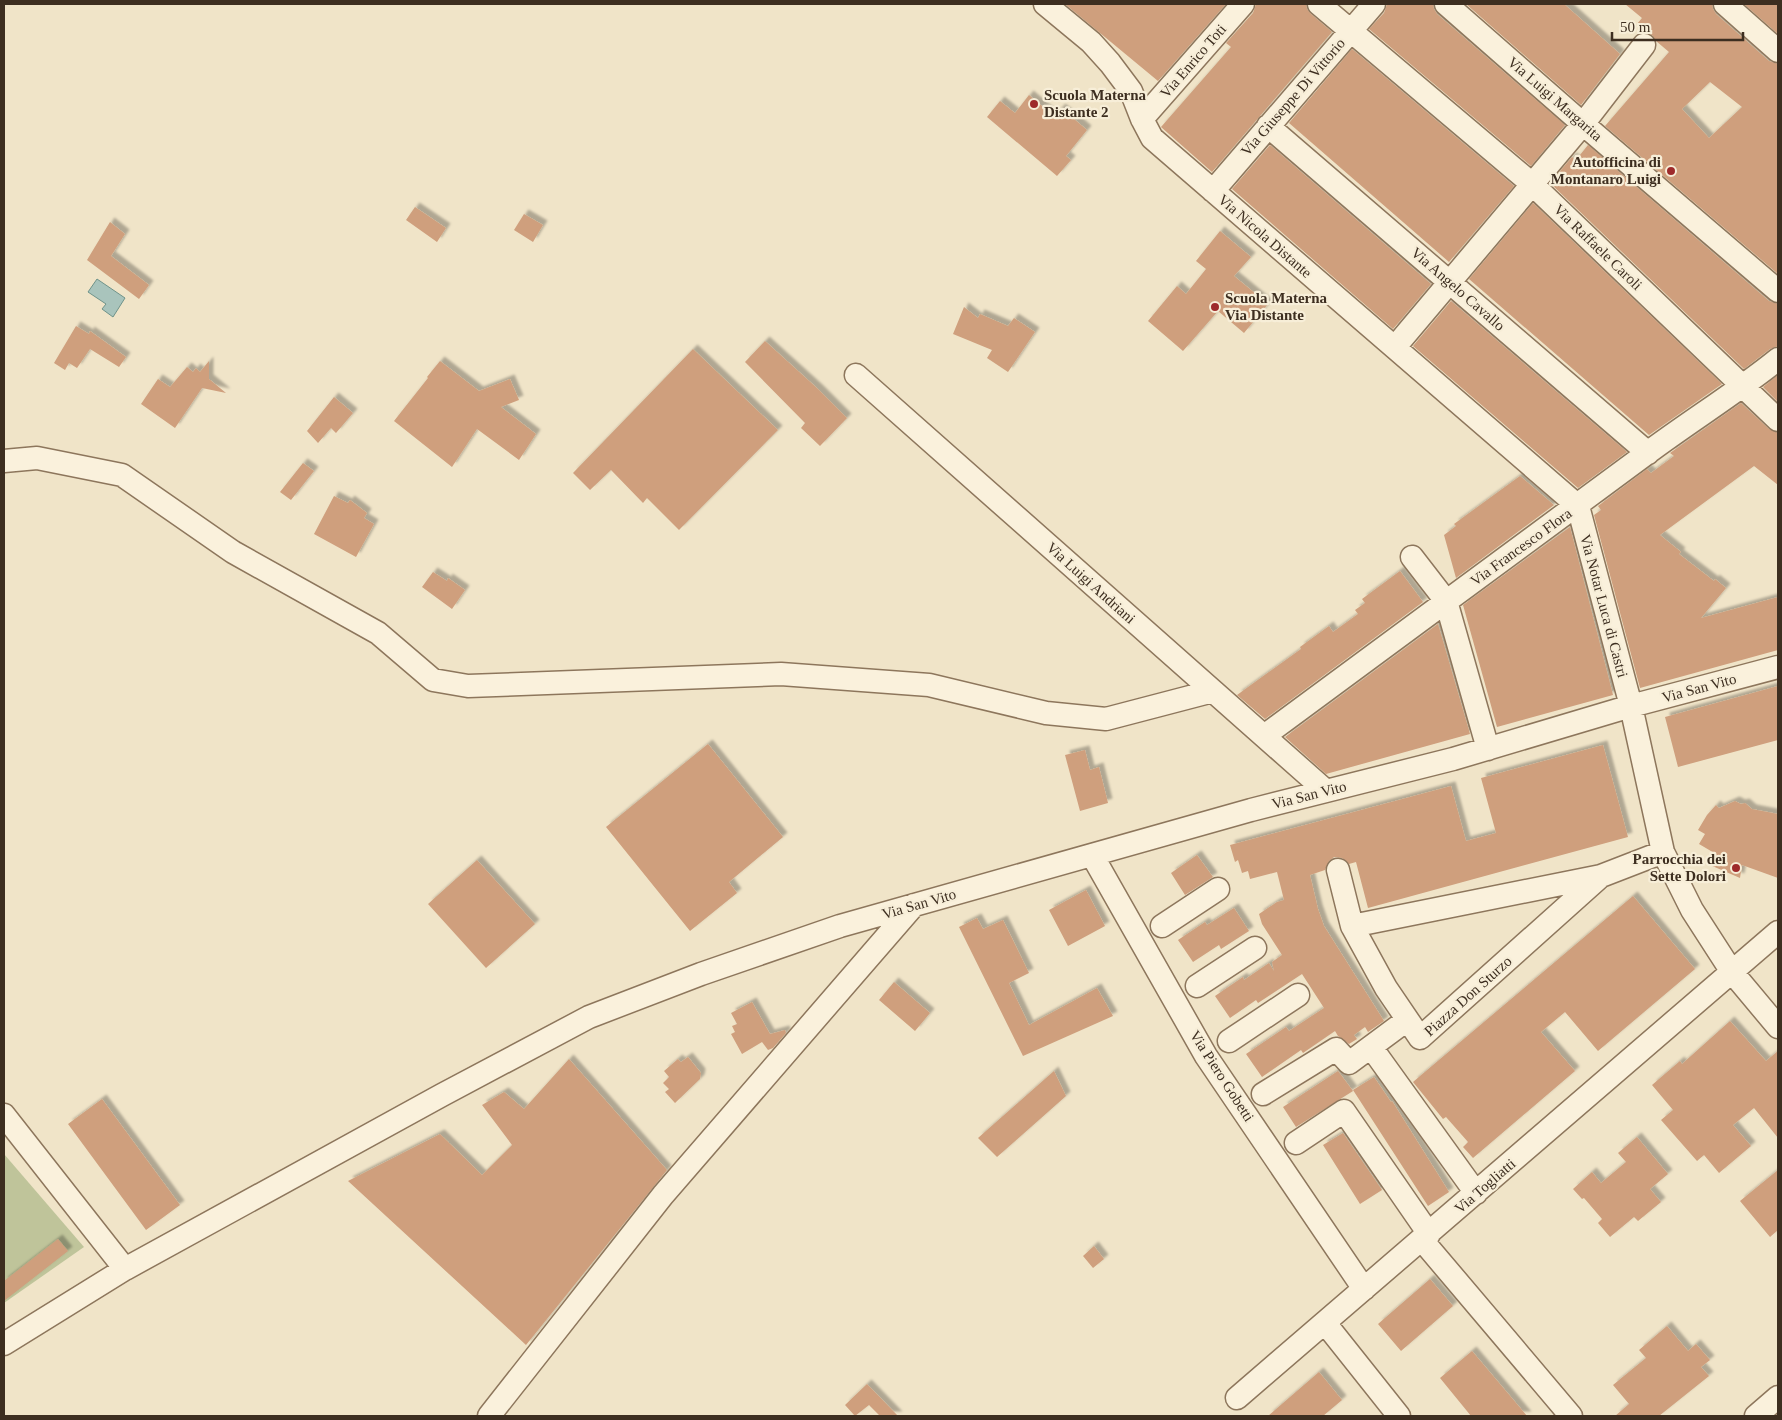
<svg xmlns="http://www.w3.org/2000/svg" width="1782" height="1420" viewBox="0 0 1782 1420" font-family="Georgia,serif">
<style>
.cemetery{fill:#bfc49a}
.water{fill:#a9c4bc;stroke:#6f938a}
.building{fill:#cf9f7d;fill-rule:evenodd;filter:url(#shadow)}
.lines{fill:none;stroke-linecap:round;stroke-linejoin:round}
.minor-casing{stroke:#8d765c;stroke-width:25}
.minor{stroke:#faf1dc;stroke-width:22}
.poi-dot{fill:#9e2a2b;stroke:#f7eed8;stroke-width:2}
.labels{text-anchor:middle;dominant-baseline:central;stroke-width:4.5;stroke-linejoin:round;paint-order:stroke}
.street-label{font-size:15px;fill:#3d2e20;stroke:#f7eed8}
.poi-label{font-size:15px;font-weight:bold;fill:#3d2e20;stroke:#f7eed8;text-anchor:start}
</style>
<defs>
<filter id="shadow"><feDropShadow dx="4.5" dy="-4.5" stdDeviation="1" flood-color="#0004"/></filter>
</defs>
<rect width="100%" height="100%" fill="#f0e4c8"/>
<path class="cemetery" d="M 4,1154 L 84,1247 L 4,1303 Z"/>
<path class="water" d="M 97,279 L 125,298 L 113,317 L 102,309 L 106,304 L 88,292 Z"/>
<path class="building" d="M 1065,4 L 1226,4 L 1158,81 Z
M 1256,4 L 1306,4 L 1307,9 L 1311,14 L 1332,32 L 1212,172 L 1161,127 L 1231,47 L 1226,43 L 1253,13 Z
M 1387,4 L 1433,4 L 1434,9 L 1437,14 L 1565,125 L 1531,166 L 1369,29 L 1384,13 Z
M 1466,4 L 1564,4 L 1620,54 L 1581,105 Z
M 1625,4 L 1712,4 L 1713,9 L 1716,14 L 1769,61 L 1778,64 L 1778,274 L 1605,126 L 1669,52 L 1656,41 L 1652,35 L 1637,24 L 1642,18 ZM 1710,82 L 1742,107 L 1709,138 L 1682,109 Z
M 1744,4 L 1778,4 L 1778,34 Z
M 1352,49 L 1514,186 L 1449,262 L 1289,123 Z
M 1029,95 L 1054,116 L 1061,108 L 1087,130 L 1066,156 L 1071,160 L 1057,176 L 987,117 L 1000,101 L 1015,113 Z
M 1270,145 L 1431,284 L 1393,329 L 1232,189 Z
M 1588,145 L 1769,301 L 1778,304 L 1778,346 L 1770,349 L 1744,369 L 1550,183 L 1572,157 L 1576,160 Z
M 1533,203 L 1722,384 L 1649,435 L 1469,279 Z
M 415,207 L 446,228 L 437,242 L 406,220 Z
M 524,214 L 543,225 L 533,242 L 514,230 Z
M 110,222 L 125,234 L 111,256 L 149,285 L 139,299 L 87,260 Z
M 1220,231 L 1251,257 L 1234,276 L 1268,304 L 1244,333 L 1218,311 L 1183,351 L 1148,321 L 1177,286 L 1186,294 L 1206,269 L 1196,261 Z
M 1451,301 L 1627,452 L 1578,488 L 1413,346 Z
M 964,307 L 978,318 L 980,314 L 1008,326 L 1014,318 L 1035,332 L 1008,372 L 987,358 L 992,350 L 953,334 Z
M 76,326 L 89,334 L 90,331 L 126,357 L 119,367 L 90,349 L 77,368 L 69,363 L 65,370 L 54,363 Z
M 765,341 L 818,389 L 847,418 L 820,446 L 801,428 L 805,423 L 745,362 Z
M 693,349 L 778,430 L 679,530 L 647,498 L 643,503 L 611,470 L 590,490 L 573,473 Z
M 209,361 L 209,379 L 226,393 L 202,388 L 175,428 L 141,404 L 158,379 L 170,387 L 187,367 L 193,372 L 196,368 L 200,372 Z
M 440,361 L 479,391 L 510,379 L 519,400 L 501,407 L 536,434 L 519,460 L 477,429 L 452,467 L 394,421 L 428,378 L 427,377 Z
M 1778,375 L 1778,402 L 1763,387 Z
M 334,397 L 353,413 L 336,433 L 331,428 L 318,443 L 307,431 Z
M 1741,403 L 1769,429 L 1778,433 L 1778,485 L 1754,466 L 1660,535 L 1681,552 L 1679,554 L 1714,581 L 1715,579 L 1726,588 L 1701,618 L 1778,597 L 1778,650 L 1640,688 L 1594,515 L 1601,510 L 1598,506 L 1647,469 L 1651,473 L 1674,456 L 1670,453 Z
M 303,463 L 314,471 L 291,500 L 280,492 Z
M 1520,476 L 1554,505 L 1456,578 L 1444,535 L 1456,526 L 1454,524 Z
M 334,496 L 348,503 L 350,500 L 367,513 L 364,518 L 374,524 L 356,557 L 314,534 Z
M 1570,527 L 1613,695 L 1497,727 L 1463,605 Z
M 1400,571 L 1423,602 L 1265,719 L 1237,695 L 1301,649 L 1300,647 L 1329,626 L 1333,632 L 1358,614 L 1355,610 L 1365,603 L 1362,599 Z
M 433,572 L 447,581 L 448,578 L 465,590 L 452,609 L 422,587 Z
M 1438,624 L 1470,734 L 1326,774 L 1285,737 Z
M 1778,686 L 1778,740 L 1678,767 L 1665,717 Z
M 708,744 L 783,837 L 729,882 L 737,893 L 690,931 L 606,827 Z
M 1603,745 L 1628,837 L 1368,908 L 1356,862 L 1349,864 L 1342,858 L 1334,857 L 1329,861 L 1325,870 L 1310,875 L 1318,909 L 1324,926 L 1384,1021 L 1368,1032 L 1365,1027 L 1354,1035 L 1357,1039 L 1349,1044 L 1338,1036 L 1335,1031 L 1303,1053 L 1301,1050 L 1262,1077 L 1246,1054 L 1286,1027 L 1289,1031 L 1324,1008 L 1302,974 L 1258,1003 L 1256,1000 L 1230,1018 L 1215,996 L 1243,977 L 1244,980 L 1269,963 L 1274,971 L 1272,962 L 1282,955 L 1262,924 L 1259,914 L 1277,902 L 1284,900 L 1277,872 L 1250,879 L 1248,871 L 1242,873 L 1238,860 L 1235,862 L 1230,845 L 1451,786 L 1466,841 L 1496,833 L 1481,778 Z
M 1085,750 L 1090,770 L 1099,767 L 1108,803 L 1080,811 L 1065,755 Z
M 1735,801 L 1741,804 L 1745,803 L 1752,809 L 1778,814 L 1778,878 L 1742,865 L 1740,878 L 1710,865 L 1716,854 L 1699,844 L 1705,834 L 1698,830 L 1707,815 L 1716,805 L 1719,808 Z
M 1197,855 L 1213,877 L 1185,895 L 1171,873 Z
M 477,860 L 535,924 L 486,968 L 428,904 Z
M 1086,890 L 1105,926 L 1068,946 L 1049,910 Z
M 1633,896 L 1695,969 L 1598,1051 L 1565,1012 L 1541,1032 L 1575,1071 L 1473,1158 L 1463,1147 L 1468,1142 L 1446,1117 L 1443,1119 L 1413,1082 Z
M 1234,908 L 1249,931 L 1221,949 L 1219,945 L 1193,962 L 1178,940 L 1205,922 L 1207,925 Z
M 977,918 L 983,929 L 1003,920 L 1029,973 L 1009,983 L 1029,1025 L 1097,988 L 1113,1016 L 1023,1056 L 959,927 Z
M 894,982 L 930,1013 L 915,1031 L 879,1000 Z
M 752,1002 L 770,1034 L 785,1030 L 786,1033 L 773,1048 L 768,1050 L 762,1042 L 742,1054 L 731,1034 L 735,1032 L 732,1026 L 737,1024 L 731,1013 Z
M 1730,1021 L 1766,1061 L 1778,1051 L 1778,1138 L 1754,1108 L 1733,1125 L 1751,1146 L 1719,1173 L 1704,1155 L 1697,1161 L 1661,1120 L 1673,1110 L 1652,1085 L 1680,1061 L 1682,1064 Z
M 688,1057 L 701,1073 L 700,1079 L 675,1103 L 665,1092 L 669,1089 L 663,1083 L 669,1077 L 664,1071 L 678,1059 L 681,1062 Z
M 569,1059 L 667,1170 L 526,1345 L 348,1181 L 440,1134 L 482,1175 L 512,1145 L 482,1105 L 504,1092 L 524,1109 Z
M 1054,1071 L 1066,1096 L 997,1157 L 978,1138 Z
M 1338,1071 L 1353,1091 L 1296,1127 L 1283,1107 Z
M 1374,1077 L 1391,1102 L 1392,1101 L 1449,1192 L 1428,1206 L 1353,1090 Z
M 102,1099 L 180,1205 L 146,1230 L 68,1124 Z
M 1343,1133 L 1382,1190 L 1360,1204 L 1323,1145 Z
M 1637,1137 L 1668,1174 L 1650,1189 L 1661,1202 L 1638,1221 L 1634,1217 L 1610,1237 L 1598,1223 L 1602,1219 L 1584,1198 L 1582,1199 L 1573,1189 L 1592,1172 L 1601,1183 L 1626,1162 L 1618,1153 Z
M 1778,1170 L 1778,1230 L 1770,1237 L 1740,1201 Z
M 58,1239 L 68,1251 L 4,1301 L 4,1281 Z
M 1094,1246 L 1104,1259 L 1093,1268 L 1083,1256 Z
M 1430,1279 L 1453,1306 L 1401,1351 L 1378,1324 Z
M 1667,1326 L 1688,1351 L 1696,1344 L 1710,1360 L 1701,1367 L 1709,1376 L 1659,1416 L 1615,1416 L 1629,1404 L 1613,1385 L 1646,1358 L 1639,1350 Z
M 1472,1351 L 1527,1416 L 1471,1416 L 1440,1378 Z
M 1319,1372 L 1342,1400 L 1323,1416 L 1268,1416 Z
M 867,1384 L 898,1416 L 880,1416 L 869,1405 L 855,1416 L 845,1405 Z"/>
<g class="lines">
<g class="minor-casing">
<path id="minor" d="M 1045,4 L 1091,42 L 1110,63 L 1131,91 L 1142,119 L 1152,138 L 1578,506 L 1631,706 L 1663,852 L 1692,910 L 1732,972 L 1778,1027
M 1319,4 L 1532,184 L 1778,420
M 1446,4 L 1583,124 L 1778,291
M 1725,4 L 1778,51
M 1142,119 L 1243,4
M 1268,126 L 1648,453
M 1213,191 L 1374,4
M 1395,347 L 1583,124 L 1644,45
M 856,375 L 1326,791
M 4,461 L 37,458 L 122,475 L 233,552 L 378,633 L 433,680 L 468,686 L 781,674 L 929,685 L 1046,713 L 1106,719 L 1213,691
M 1412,557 L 1446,601 L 1488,749
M 1264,736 C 1391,642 1519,548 1646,454 C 1690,421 1736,393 1778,359
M 1092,855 L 1206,1056 L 1364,1289
M 1338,870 L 1352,926
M 1601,876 L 1420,1038 L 1386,988 L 1352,926 L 1601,876 L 1663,852
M 1162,926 L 1218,889
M 1197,986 L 1255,948
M 1229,1041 L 1298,995
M 1371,1047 L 1476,1193
M 1263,1094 L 1336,1049 L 1349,1063 L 1407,1020
M 4,1115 L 125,1269
M 1296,1143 L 1344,1111 L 1429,1234
M 1422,1240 L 1571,1416
M 1325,1323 L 1399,1416
M 4,1344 L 125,1269 L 442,1095 L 589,1017 L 701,974 L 840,926 L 1251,810 L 1453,759 L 1631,706 L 1778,667
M 1237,1398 L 1778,932
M 489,1416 L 663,1195 L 914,905
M 1756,1416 L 1778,1397"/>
</g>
<use href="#minor" class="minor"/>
</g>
<g class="poi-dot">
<circle cx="1034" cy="104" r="5"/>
<circle cx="1671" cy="171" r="5"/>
<circle cx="1215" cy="307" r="5"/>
<circle cx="1736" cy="868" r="5"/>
</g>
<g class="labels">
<g class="street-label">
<text transform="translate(1193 61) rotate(-49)">Via Enrico Toti</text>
<text transform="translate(1293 97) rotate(-49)">Via Giuseppe Di Vittorio</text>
<text transform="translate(1555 99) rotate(41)">Via Luigi Margarita</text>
<text transform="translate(1265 236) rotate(41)">Via Nicola Distante</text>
<text transform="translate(1598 247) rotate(44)">Via Raffaele Caroli</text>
<text transform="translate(1458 289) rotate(41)">Via Angelo Cavallo</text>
<text transform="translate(1521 547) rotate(-36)">Via Francesco Flora</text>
<text transform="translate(1091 583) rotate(42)">Via Luigi Andriani</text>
<text transform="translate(1604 606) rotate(75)">Via Notar Luca di Castri</text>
<text transform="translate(1699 688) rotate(-15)">Via San Vito</text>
<text transform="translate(1309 795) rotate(-14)">Via San Vito</text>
<text transform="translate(919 904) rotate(-16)">Via San Vito</text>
<text transform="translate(1468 996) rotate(-42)">Piazza Don Sturzo</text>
<text transform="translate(1222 1076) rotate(57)">Via Piero Gobetti</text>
<text transform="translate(1485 1186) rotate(-41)">Via Togliatti</text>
</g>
<g class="poi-label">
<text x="1044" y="95">Scuola Materna<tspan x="1044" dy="17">Distante 2</tspan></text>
<text x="1661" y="162" text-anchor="end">Autofficina di<tspan x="1661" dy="17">Montanaro Luigi</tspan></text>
<text x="1225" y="298">Scuola Materna<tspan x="1225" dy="17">Via Distante</tspan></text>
<text x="1726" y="859" text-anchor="end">Parrocchia dei<tspan x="1726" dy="17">Sette Dolori</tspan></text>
</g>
</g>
<rect width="1782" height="1420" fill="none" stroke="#3d2e20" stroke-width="10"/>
<path d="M1612 32v8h131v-8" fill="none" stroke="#3d2e20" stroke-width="2.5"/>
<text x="1620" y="32" font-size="15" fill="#3d2e20" stroke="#f7eed8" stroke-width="4" paint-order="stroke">50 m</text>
</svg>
